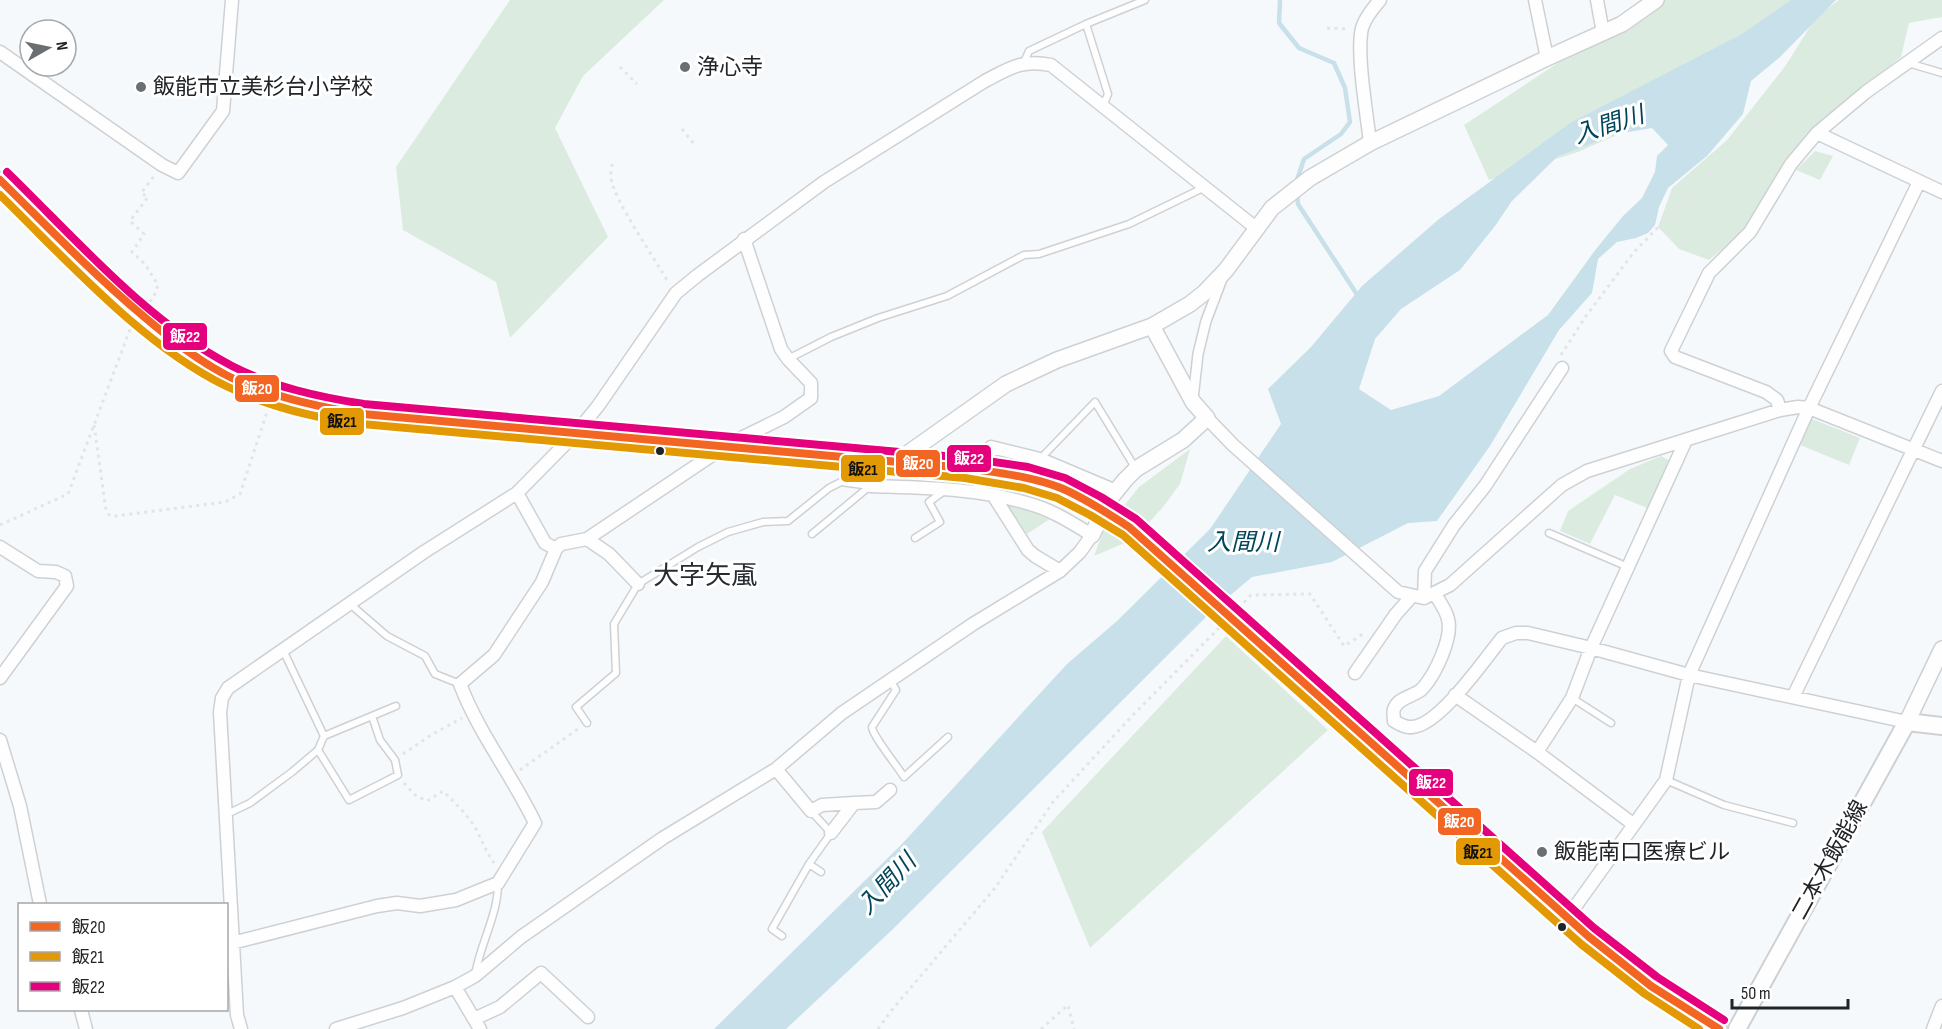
<svg xmlns="http://www.w3.org/2000/svg" width="1942" height="1029" viewBox="0 0 1942 1029" font-family="'Sofia Sans Condensed','Noto Sans JP',sans-serif">
<style>
.green{fill:#dcebe0}
.water{fill:#c7e0ea;fill-rule:evenodd}
.pier{fill:#f6f9fc}
.lines{fill:none;stroke-linecap:round;stroke-linejoin:round}
.stream{stroke:#c7e0ea;stroke-width:4.5}
.service-casing{stroke:#ced1d4;stroke-width:9}
.pedestrian-casing{stroke:#ced1d4;stroke-width:12}
.minor-casing{stroke:#ced1d4;stroke-width:15}
.tertiary-casing{stroke:#ced1d4;stroke-width:18}
.secondary-casing{stroke:#ced1d4;stroke-width:20}
.path{stroke:#e3e4e5;stroke-width:3;stroke-dasharray:3 4.5;stroke-linecap:butt}
.service{stroke:#fefeff;stroke-width:6}
.pedestrian{stroke:#fefeff;stroke-width:9}
.minor{stroke:#fefeff;stroke-width:12}
.tertiary{stroke:#fefeff;stroke-width:15}
.secondary{stroke:#fefeff;stroke-width:16}
.tertiary-bridge-casing{stroke:#ced1d4;stroke-width:18;stroke-linecap:butt}
.tertiary-bridge{stroke:#fefeff;stroke-width:15}
.bus-1-casing{stroke:#fff;stroke-width:12}
.bus-2-casing{stroke:#fff;stroke-width:12}
.bus-3-casing{stroke:#fff;stroke-width:12}
.bus-1{stroke:#f26522;stroke-width:8}
.bus-2{stroke:#e29904;stroke-width:8}
.bus-3{stroke:#e5007d;stroke-width:8}
.poi-dot{fill:#6c6f72;stroke:#fff;stroke-width:2}
.bus-dot{fill:#212427;stroke:#fff;stroke-width:2}
.labels{text-anchor:middle;dominant-baseline:central;stroke-width:6;stroke-linejoin:round;paint-order:stroke}
.poi-label{font-size:22px;fill:#212427;stroke:#fff;text-anchor:start}
.street-label{font-size:22px;fill:#212427;stroke:#fff}
.water-label{font-size:24px;font-style:italic;fill:#00455a;stroke:#fff}
.quarter-label{font-size:26px;fill:#272c33;stroke:#fff}
.line-badge{stroke:#fff;stroke-width:2}
.badge-label{font-size:16px;text-anchor:middle;font-weight:bold;fill:#fff}
.pale-badge-label{font-size:16px;text-anchor:middle;font-weight:bold;fill:#111}
</style>
<rect width="100%" height="100%" fill="#f6f9fc"/>
<path class="green" d="M 510,0 L 664,0 L 583,76 L 555,128 L 608,237 L 510,338 L 496,282 L 403,230 L 396,167 Z
M 1653,0 L 1794,0 L 1650,120 L 1578,152 L 1489,180 L 1464,125 Z
M 1839,0 L 1942,0 L 1942,17 L 1909,23 L 1901,57 L 1806,134 L 1745,230 L 1709,260 L 1679,249 L 1658,227 L 1672,188 L 1727,140 L 1786,65 L 1816,17 Z
M 1815,151 L 1833,156 L 1820,180 L 1796,170 Z
M 1810,418 L 1860,438 L 1849,465 L 1800,445 Z
M 1190,449 L 1180,484 L 1163,507 L 1134,539 L 1094,556 L 1103,532 L 1139,487 Z
M 1661,456 L 1672,462 L 1647,508 L 1615,495 L 1590,544 L 1560,531 L 1568,511 L 1630,469 Z
M 1005,502 L 1050,519 L 1027,534 Z
M 1226,636 L 1328,730 L 1090,948 L 1042,832 Z"/>
<path class="water" d="M 1791,0 L 1836,0 L 1780,57 L 1751,81 L 1743,114 L 1707,156 L 1668,188 L 1659,207 L 1655,225 L 1648,233 L 1636,238 L 1617,242 L 1598,259 L 1592,293 L 1559,330 L 1490,446 L 1437,521 L 1408,523 L 1332,562 L 1252,577 L 1214,609 L 892,930 L 786,1029 L 714,1029 L 901,845 L 1067,664 L 1117,621 L 1210,529 L 1281,424 L 1268,389 L 1311,347 L 1362,286 L 1439,219 L 1570,123 L 1742,34 ZM 1652,128 L 1668,145 L 1657,156 L 1655,172 L 1642,198 L 1623,216 L 1596,249 L 1548,315 L 1439,396 L 1391,410 L 1359,389 L 1375,339 L 1401,309 L 1460,270 L 1495,226 L 1512,201 L 1558,156 L 1617,134 Z"/>
<path class="pier" d="M 1181,553 L 1231,598 L 1209,617 L 1160,573 Z"/>
<g class="lines">
<path class="stream" d="M 1280,0 L 1279,23 L 1299,48 L 1334,63 L 1345,88 L 1350,122 L 1341,134 L 1304,159 L 1296,183
M 1297,194 L 1298,204 L 1358,296"/>
<g class="service-casing">
<path id="service" d="M 1086,24 L 1108,94 L 1103,106
M 1024,62 L 1029,51 L 1086,24 L 1145,0
M 1908,63 L 1942,73
M 788,359 L 831,337 L 878,318 L 947,296 L 1024,255 L 1039,254 L 1129,224 L 1203,188
M 1040,459 L 1095,402 L 1136,469
M 1549,533 L 1628,567
M 812,534 L 870,486
M 915,538 L 940,522 L 929,502 L 944,491
M 350,604 L 387,636 L 425,656 L 435,674 L 460,684
M 283,650 L 324,736
M 890,680 L 896,690 L 872,727 C 872,735 898,767 904,777 L 948,737
M 1572,698 L 1611,723
M 587,723 L 576,707 L 616,673 L 614,624 L 638,584 L 698,547 L 728,532 L 763,522 L 788,521 L 829,488 L 841,482 L 870,486
M 318,750 L 349,800 L 398,775 L 395,760 L 380,740 L 372,716
M 1666,780 L 1724,805 L 1793,823
M 225,815 L 250,803 L 292,772 L 318,750 L 324,736 L 396,706
M 809,864 L 821,872
M 782,936 L 772,929 L 809,864 L 831,833 L 811,811
M 475,975 C 480,944 498,915 498,884"/>
</g>
<g class="pedestrian-casing">
<path id="pedestrian" d="M 1193,399 L 1198,354 L 1206,321 L 1222,279"/>
</g>
<g class="minor-casing">
<path id="minor" d="M 1535,0 L 1547,58
M 1597,0 L 1603,33
M 0,52 L 162,165 L 178,173 L 223,111 L 232,0
M 1817,133 L 1942,192
M 1370,143 C 1367,114 1356,54 1362,28 C 1365,18 1373,8 1380,0
M 1780,410 L 1777,400 L 1766,392 L 1675,357 L 1671,351 L 1709,273 L 1750,232 L 1791,164 L 1817,133 L 1866,92 L 1942,38
M 1207,418 L 1233,445 L 1398,592 L 1424,598 L 1450,585 L 1562,485 L 1587,471 L 1780,410 L 1798,407 L 1809,408 L 1942,461
M 979,492 L 991,447 L 1040,459 L 1116,491
M 517,493 L 545,543 L 556,549
M 993,495 L 1028,550 L 1035,556 L 1060,571
M 587,539 L 609,554 L 638,584
M 0,547 L 38,571 L 56,572 L 65,576 L 67,586 L 0,678
M 1435,594 C 1439,601 1446,610 1448,619 C 1453,638 1435,675 1422,689 C 1415,696 1400,697 1395,707 C 1392,711 1394,716 1394,721 C 1400,724 1405,728 1412,727 C 1439,726 1484,660 1502,638 L 1516,633 L 1528,633 L 1591,648 L 1689,675 L 1907,722
M 1424,598 L 1425,571 L 1454,525 L 1485,486 L 1562,368
M 1355,673 L 1396,614 L 1412,596
M 1455,695 L 1537,752 L 1633,824
M 1793,697 L 1942,391
M 0,740 L 20,806 L 40,904
M 1537,752 L 1572,698 L 1591,648 L 1686,440
M 776,769 L 811,811 L 822,805 L 854,803
M 831,833 L 854,803 L 876,802 L 890,790
M 1567,918 L 1666,780 L 1689,675 L 1809,408 L 1919,182
M 232,943 L 377,906 L 397,903 L 420,906 L 456,900 L 498,883 L 535,823 C 512,775 479,734 460,684 L 494,655 L 542,582 L 556,549 L 561,544 L 587,539 L 727,445 L 784,417 L 811,398 L 811,383 L 788,359 L 781,349 L 744,239
M 455,987 L 480,1029
M 81,1010 L 86,1029
M 474,1019 L 500,1007 L 541,973 L 588,1017
M 241,1029 L 237,1015 L 220,712 L 222,698 L 228,688 L 424,552 L 517,493 L 576,433 L 598,406 L 676,293 L 698,275 L 824,182 L 985,81 C 1010,68 1022,59 1051,65 L 1256,228
M 336,1029 L 403,1008 L 455,987 L 475,976 L 521,937 L 663,838 L 776,769 L 842,713 L 973,624 L 1060,571 L 1080,552 L 1092,535 C 1072,523 1052,510 1030,504 C 978,488 924,488 870,486
M 1933,1029 L 1942,1006"/>
</g>
<g class="tertiary-casing">
<path id="tertiary" d="M 0,180 C 66,243 134,319 212,367 C 257,394 312,407 363,414 L 966,468
M 897,461 L 1006,384 L 1057,360 L 1152,326 L 1190,304 L 1204,293 L 1226,270 L 1272,208 L 1310,178 L 1370,143 L 1547,58 L 1622,24 L 1656,0
M 1092,535 L 1108,501 L 1125,480 L 1136,469 L 1183,440 L 1207,418 L 1193,402 L 1152,326
M 1342,717 C 1402,771 1463,825 1523,879 C 1586,934 1645,988 1719,1029
M 1907,722 L 1942,649"/>
</g>
<g class="secondary-casing">
<path id="secondary" d="M 1737,1029 L 1907,722 L 1942,726"/>
</g>
<path class="path" d="M 1327,28 L 1348,29
M 620,67 L 637,84
M 682,129 L 694,144
M 612,164 C 612,168 610,174 611,178 C 613,199 656,260 668,282
M 150,302 L 154,296 L 158,285 L 145,264 L 132,252 L 144,234 L 130,221 L 148,197 L 141,193 L 154,176
M 1561,355 L 1586,316 L 1634,252 L 1880,0
M 94,425 L 106,510 L 110,516 L 115,516 L 225,502 L 240,494 L 269,406
M 0,525 L 68,494 L 132,324
M 1239,608 L 1251,595 L 1310,594 L 1344,646 L 1366,632
M 403,754 L 431,735 L 462,718
M 520,770 L 578,729
M 404,783 L 415,795 L 427,801 L 443,791 C 455,803 467,814 476,829 C 482,840 486,852 494,863
M 878,1029 L 891,1011 L 995,888 L 1053,802 L 1132,716 L 1220,627
M 1041,1029 L 1068,1005 L 1074,1029"/>
<use href="#service" class="service"/>
<use href="#pedestrian" class="pedestrian"/>
<use href="#minor" class="minor"/>
<use href="#tertiary" class="tertiary"/>
<use href="#secondary" class="secondary"/>
<g class="tertiary-bridge-casing">
<path id="tertiary-bridge" d="M 966,468 C 997,473 1031,476 1061,488 C 1085,499 1107,512 1129,527 L 1342,717"/>
</g>
<use href="#tertiary-bridge" class="tertiary-bridge"/>
<g class="bus-1-casing">
<path id="bus-1" d="M 0,180 C 47,226 92,273 142,315 C 169,338 199,362 232,378 C 273,397 318,407 363,414 L 966,468 C 998,473 1031,476 1061,488 C 1085,498 1107,513 1129,527 L 1588,936 L 1651,986 L 1719,1029"/>
</g>
<g class="bus-2-casing">
<path id="bus-2" d="M 0,195 C 67,260 142,345 226,386 C 269,407 315,418 362,424 L 965,478 L 1024,488 L 1057,498 L 1090,515 L 1123,535 L 1581,944 L 1645,994 L 1699,1029"/>
</g>
<g class="bus-3-casing">
<path id="bus-3" d="M 7,172 C 76,239 147,322 232,366 C 273,387 319,397 364,404 L 967,458 L 1028,467 L 1065,478 L 1101,497 L 1136,519 L 1594,928 L 1657,977 L 1724,1020"/>
</g>
<use href="#bus-1" class="bus-1"/>
<use href="#bus-2" class="bus-2"/>
<use href="#bus-3" class="bus-3"/>
</g>
<g class="poi-dot">
<circle cx="685" cy="67" r="6"/>
<circle cx="141" cy="87" r="6"/>
<circle cx="1542" cy="852" r="6"/>
</g>
<g class="bus-dot">
<circle cx="660" cy="451" r="5"/>
<circle cx="1562" cy="927" r="5"/>
</g>
<g class="labels">
<g class="poi-label">
<text x="697" y="67">浄心寺</text>
<text x="153" y="87">飯能市立美杉台小学校</text>
<text x="1554" y="852">飯能南口医療ビル</text>
</g>
<g class="street-label">
<text transform="translate(1830 860) rotate(-61)">二本木飯能線</text>
</g>
<g class="water-label">
<text transform="translate(1609 125) rotate(-18)">入間川</text>
<text x="1243" y="542">入間川</text>
<text transform="translate(887 884) rotate(-47)">入間川</text>
</g>
<g class="quarter-label">
<text x="705" y="576">大字矢颪</text>
</g>
</g>
<g class="line-badge">
<rect x="162" y="322" width="46" height="29" rx="6" fill="#e5007d"/>
<rect x="234" y="374" width="46" height="29" rx="6" fill="#f26522"/>
<rect x="319" y="407" width="46" height="29" rx="6" fill="#e29904"/>
<rect x="946" y="444" width="46" height="29" rx="6" fill="#e5007d"/>
<rect x="895" y="449" width="46" height="29" rx="6" fill="#f26522"/>
<rect x="840" y="454" width="46" height="29" rx="6" fill="#e29904"/>
<rect x="1408" y="768" width="46" height="29" rx="6" fill="#e5007d"/>
<rect x="1437" y="807" width="45" height="29" rx="6" fill="#f26522"/>
<rect x="1455" y="837" width="46" height="29" rx="6" fill="#e29904"/>
</g>
<g class="badge-label">
<text x="185" y="342">飯22</text>
<text x="257" y="394">飯20</text>
<text x="969" y="464">飯22</text>
<text x="918" y="469">飯20</text>
<text x="1431" y="788">飯22</text>
<text x="1459" y="827">飯20</text>
</g>
<g class="pale-badge-label">
<text x="342" y="427">飯21</text>
<text x="863" y="475">飯21</text>
<text x="1478" y="858">飯21</text>
</g>
<rect x="18" y="903" width="210" height="108" fill="#ffffff" stroke="#a6a7a9" stroke-width="1.5"/>
<rect x="30" y="922" width="30" height="9" fill="#f26522" stroke="#a6a7a9" stroke-width="1.5"/>
<text x="72" y="933" font-size="18" fill="#212427">飯20</text>
<rect x="30" y="952" width="30" height="9" fill="#e29904" stroke="#a6a7a9" stroke-width="1.5"/>
<text x="72" y="963" font-size="18" fill="#212427">飯21</text>
<rect x="30" y="982" width="30" height="9" fill="#e5007d" stroke="#a6a7a9" stroke-width="1.5"/>
<text x="72" y="993" font-size="18" fill="#212427">飯22</text>
<g transform="translate(48 48) rotate(81)"><circle r="28" fill="#ffffff" stroke="#a6a7a9" stroke-width="1.5"/>
<path d="M0-4.5L10 22L0 15L-10 22Z" fill="#6c6f72"/>
<text y="-9" font-size="16" font-weight="bold" text-anchor="middle" fill="#212427">N</text>
</g>
<path d="M1732 999v9h116v-9" fill="none" stroke="#212427" stroke-width="3"/>
<text x="1741" y="999" font-size="18" fill="#212427" stroke="#ffffff" stroke-width="4.5" paint-order="stroke">50 m</text>
</svg>
